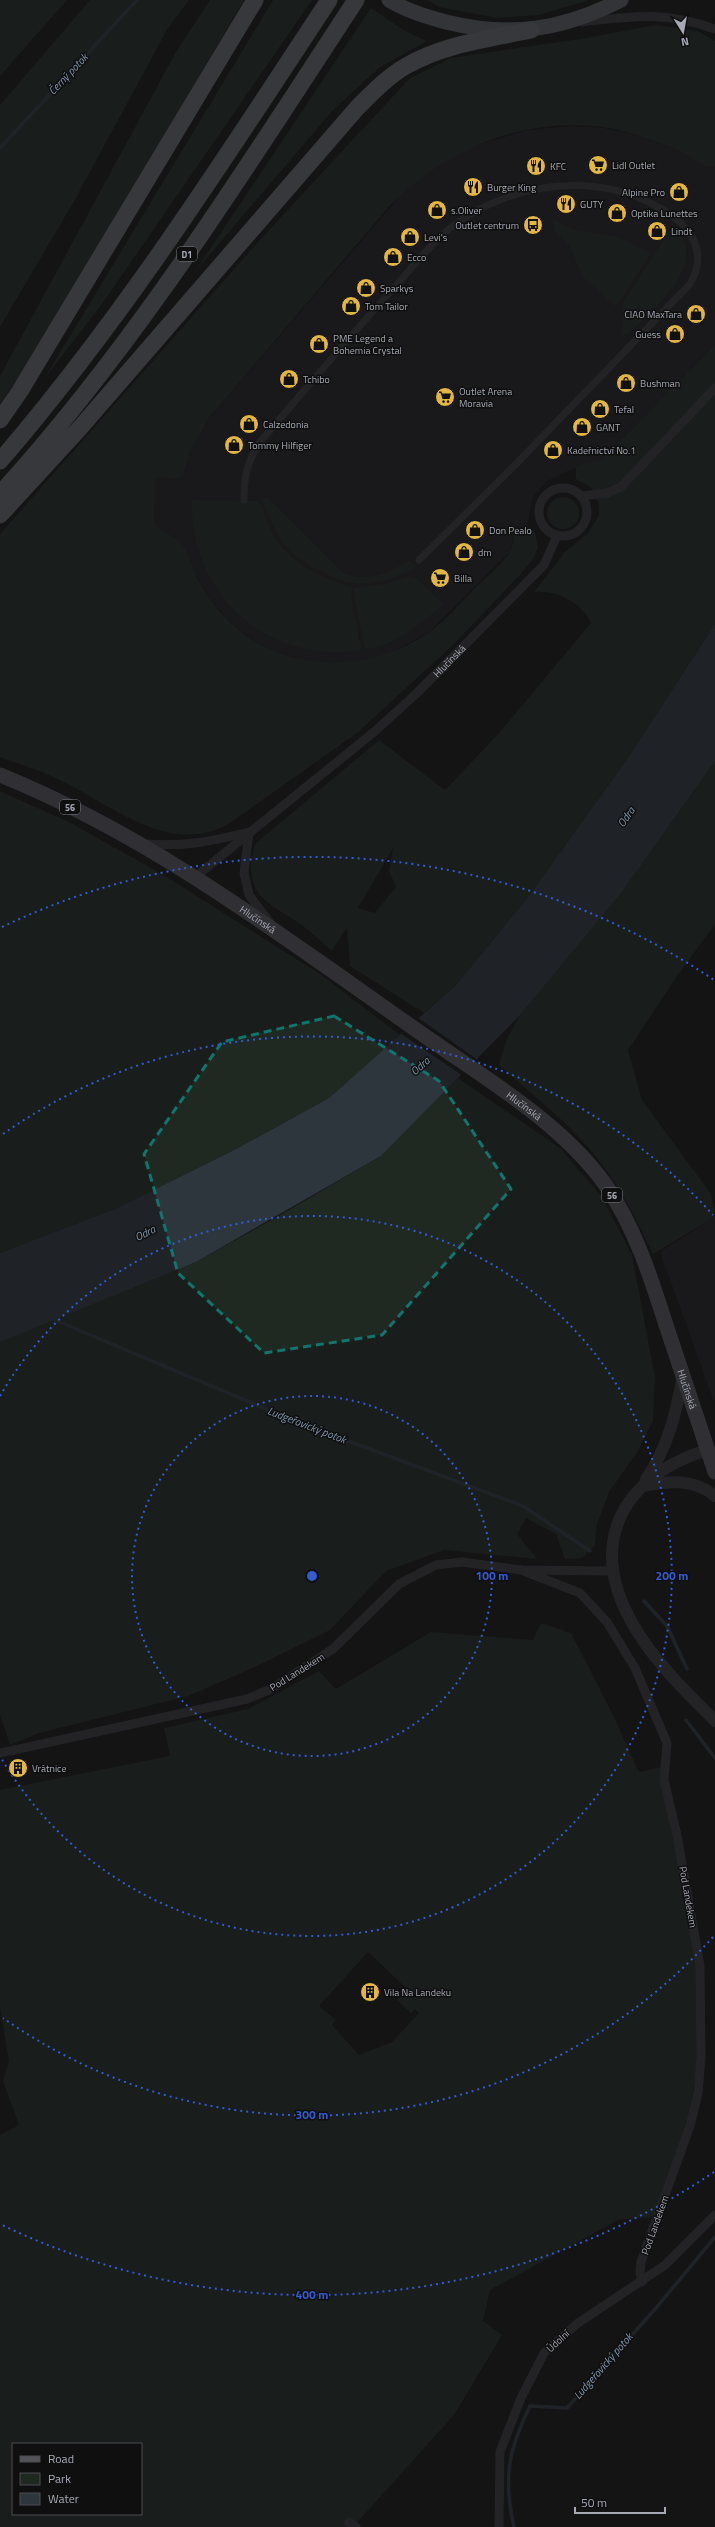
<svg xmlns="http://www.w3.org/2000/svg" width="715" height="2527" viewBox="0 0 715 2527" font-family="'Titillium Web',sans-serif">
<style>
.built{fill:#202022}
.green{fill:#202822;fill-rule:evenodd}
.water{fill:#2e363d}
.pier{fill:#141415}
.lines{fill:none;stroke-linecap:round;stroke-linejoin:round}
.stream{stroke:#2e363d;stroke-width:3.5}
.pedestrian{stroke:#35363a;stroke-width:7}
.minor{stroke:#35363a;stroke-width:9}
.tertiary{stroke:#35363a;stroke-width:12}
.primary{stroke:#525359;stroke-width:15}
.trunk{stroke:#5a5c62;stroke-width:15}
.motorway{stroke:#62646b;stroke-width:17}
.marked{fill:none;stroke:#0f766e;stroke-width:3;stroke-dasharray:8 5;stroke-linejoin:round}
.ring{fill:none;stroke:#325cd3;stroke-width:2;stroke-dasharray:2 4}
.labels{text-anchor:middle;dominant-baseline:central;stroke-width:3;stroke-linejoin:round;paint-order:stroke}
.shield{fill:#0f0f10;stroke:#797c84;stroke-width:1}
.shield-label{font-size:9px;font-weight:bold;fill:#a7aab5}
.poi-label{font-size:10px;fill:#a7aab5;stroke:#0f0f10;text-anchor:start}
.street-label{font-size:10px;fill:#a7aab5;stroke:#0f0f10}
.water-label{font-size:11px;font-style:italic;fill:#8095ad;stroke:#0f0f10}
.centre{fill:#325cd3;stroke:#0f0f10;stroke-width:2}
.ring-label{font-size:12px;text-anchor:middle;font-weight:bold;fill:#325cd3;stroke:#0f0f10;stroke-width:3;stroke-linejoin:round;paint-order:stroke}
</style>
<rect width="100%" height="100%" fill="#141415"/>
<path class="built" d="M 572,126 L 604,128 L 637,135 L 684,152 L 707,166 L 715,166 L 715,345 L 601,460 L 580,465 L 547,481 L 533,497 L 527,526 L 515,532 L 510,552 L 429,632 L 389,654 L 347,663 L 317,662 L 300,659 L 274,651 L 255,641 L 233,625 L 210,599 L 193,570 L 185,549 L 154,525 L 156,477 L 177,479 L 183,476 L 192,448 L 209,418 L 406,189 L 429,171 L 470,147 L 528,130 Z
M 715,1217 L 715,1404 L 660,1252 Z"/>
<path class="green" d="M 0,0 L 67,0 L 0,76 Z
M 90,0 L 189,0 L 168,28 L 73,203 L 0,327 L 0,105 Z
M 210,0 L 244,0 L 41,344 L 0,404 L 0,376 L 177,50 Z
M 273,0 L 312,0 L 102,304 L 44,379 Z
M 427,0 L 590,0 L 539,15 L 498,18 L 439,7 Z
M 371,8 L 405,31 L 427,41 L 379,68 L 333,110 L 194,273 Z
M 656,25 L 698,31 L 715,41 L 715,166 C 712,166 709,167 706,166 C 698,163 691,156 683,152 C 669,146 654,141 640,136 C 550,105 450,142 387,209 L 209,418 L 192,448 L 183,476 L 177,479 L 156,477 L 154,525 C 163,531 176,537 183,546 C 189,552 190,563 194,571 C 203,591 216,609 232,624 C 287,674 369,673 428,633 C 445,621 459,604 474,589 C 485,577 501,566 510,552 C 514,545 512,537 516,530 L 527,526 L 535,532 L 538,548 L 533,559 L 520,575 L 453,645 L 357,733 L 230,823 C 168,860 107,800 51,776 C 35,768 17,764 0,757 L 0,534 L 258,242 L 409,79 L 451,58 L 586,38 Z
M 553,219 L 572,229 L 618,237 L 651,253 L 616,307 L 582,276 L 570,246 L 554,230 Z
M 672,227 C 715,261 651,311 627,335 L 622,334 L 623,302 Z
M 715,345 L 715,624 L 628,758 L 529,896 L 456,985 L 424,1013 L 350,966 L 347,927 L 332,951 C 321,941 311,932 299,923 C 286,914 266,905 257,891 C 249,876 249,857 256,843 L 379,740 L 445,790 L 501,731 L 591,623 C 581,602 557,590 534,592 L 564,553 L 588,533 L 599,515 L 599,505 L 591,487 L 576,479 L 576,467 L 584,463 L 601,460 ZM 393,848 L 389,871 L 396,887 L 375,913 L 358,908 Z
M 267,497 L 343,573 C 365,583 391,573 409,560 L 416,566 L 411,571 L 383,581 L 361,584 L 344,582 L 315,569 L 292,553 L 279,538 L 262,500 Z
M547 513a16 16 0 1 1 32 0a16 16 0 1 1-32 0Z
M 192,500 L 258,501 C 265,510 268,525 273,535 C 289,563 322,578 352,587 L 351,596 L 361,650 C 267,665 190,594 192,500 Z
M 410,576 L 413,579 L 415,577 L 443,604 C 428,619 386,652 365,648 L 354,597 L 355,588 L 385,584 Z
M 715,761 L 715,924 L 677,976 L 628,1050 L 642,1100 L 711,1194 L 715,1217 L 653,1254 C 637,1222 622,1190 600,1162 C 572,1125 533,1096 499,1065 L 507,1038 L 521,1014 L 622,892 Z
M 0,791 L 71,823 L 165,876 L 320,974 L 400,1035 L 329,1098 L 236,1149 L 115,1209 L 0,1253 Z
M 458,1078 L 560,1148 L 602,1197 L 632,1255 L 655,1377 L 653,1421 L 637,1452 L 609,1492 L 597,1524 L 595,1545 L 582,1558 L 565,1559 L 556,1534 L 526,1518 L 517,1534 L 537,1559 L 444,1550 L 386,1571 L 330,1630 L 255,1667 L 188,1696 L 39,1733 L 10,1745 L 0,1715 L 0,1341 L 196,1262 L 275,1218 L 381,1156 Z
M 541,1623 L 571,1633 L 612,1713 L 639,1772 L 662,1767 L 696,1967 L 697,2060 L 693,2093 L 686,2126 L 654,2217 L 618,2220 L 490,2290 L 483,2321 L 502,2335 L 454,2415 L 353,2527 L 0,2527 L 0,2135 L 19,2125 L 3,2081 L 9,2061 L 0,2008 L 0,1790 L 170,1756 L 164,1728 L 248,1709 L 319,1671 L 336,1689 L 431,1632 L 533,1640 ZM 368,1952 L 407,1989 L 397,2000 L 411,2013 L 415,2009 L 419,2013 L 392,2042 L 359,2055 L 332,2025 L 336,2020 L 319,2006 ZM 13,2444 L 141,2444 L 141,2514 L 13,2514 Z"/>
<path class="water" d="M 715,624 L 715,761 L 622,892 L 521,1014 L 381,1156 L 196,1262 L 0,1342 L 0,1253 L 115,1209 L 236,1149 L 329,1098 L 456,985 L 529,896 L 628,758 Z"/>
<path class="pier" d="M 417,1017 L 478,1060 L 463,1076 L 400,1033 Z"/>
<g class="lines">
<path class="stream" d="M 0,148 L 137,0
M 50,1318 L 297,1422 L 523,1506 L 590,1551
M 644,1601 L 667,1626 L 687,1669
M 686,1720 L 715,1758
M 514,2527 C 503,2478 508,2451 530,2406 L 567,2408 L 656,2308 L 715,2237"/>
<path class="pedestrian" d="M 244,500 C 244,477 247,462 260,442 C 304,391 347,339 393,289 C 411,269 428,246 449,229 C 512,179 609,168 675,218 C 697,236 705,258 690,284 L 515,465 L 419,560"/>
<g class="minor">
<path d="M 582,22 C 633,16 665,11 715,29"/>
<circle cx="563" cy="512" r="24"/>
<path d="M 581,496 L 607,493 L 621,487 L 715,388"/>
<path d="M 249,832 L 244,873 L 249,895 L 271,924"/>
<path d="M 144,844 C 183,847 208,842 245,833"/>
<path id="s1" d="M 195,877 L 374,732 L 416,694 L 544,565 L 557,536"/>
<path d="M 521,1570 L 580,1593 L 607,1622 L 635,1668 L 667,1743 L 664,1780 L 677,1835 L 700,1966 L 701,2058 L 698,2093 L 690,2126 L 641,2262 L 640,2272 L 642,2282"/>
<path d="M 0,1753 L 247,1699 L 271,1689 L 333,1649 L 399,1584 L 436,1565 L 462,1562 L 521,1570 L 614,1571"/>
<path d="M 349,2522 L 356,2527"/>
<path d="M 499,2527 L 500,2452 L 521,2398 L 544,2353 L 578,2323 L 665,2265 L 715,2215"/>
</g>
<path class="tertiary" d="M 707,1450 C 625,1475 586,1541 631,1621 C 652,1659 684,1690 715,1721
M 646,1479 C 669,1445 675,1416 683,1376
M 643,1486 C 669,1481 693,1478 715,1496"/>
<path class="primary" id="s2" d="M 0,775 C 151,836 282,936 415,1029 C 479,1075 558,1119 605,1184 C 635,1227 651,1278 667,1328 C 683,1376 699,1424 715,1472"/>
<path class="trunk" d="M 389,0 C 406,11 427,17 446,22 C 511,38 562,30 621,0"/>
<path class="motorway" d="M 0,420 L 20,391 L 255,0
M 0,461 C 124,317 225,158 329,0
M 0,494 C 137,344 245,169 356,0
M 0,515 L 79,429 L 357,108 C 372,93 387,77 406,66 C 444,44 488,39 531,30"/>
</g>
<path d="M0 0H715V2527H0ZM 334,1016 L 439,1081 L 511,1189 L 382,1335 L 264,1353 L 178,1273 L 144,1154 L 222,1042 Z" fill="#141415" fill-opacity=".55" fill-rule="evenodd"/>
<path class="marked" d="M 334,1016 L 439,1081 L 511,1189 L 382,1335 L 264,1353 L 178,1273 L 144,1154 L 222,1042 Z"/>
<g class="ring">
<circle cx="312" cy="1576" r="180"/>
<path d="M0 1396A360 360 0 1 1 0 1756"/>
<path d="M713 1937A539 539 0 0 1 3 2018M3 1134A539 539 0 0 1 713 1215"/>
<path d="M714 2172A719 719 0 0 1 2 2225M2 927A719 719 0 0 1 714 980"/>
</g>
<defs>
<g id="supermarket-disc" transform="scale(1)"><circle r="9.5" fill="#e2b640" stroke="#0f0f10"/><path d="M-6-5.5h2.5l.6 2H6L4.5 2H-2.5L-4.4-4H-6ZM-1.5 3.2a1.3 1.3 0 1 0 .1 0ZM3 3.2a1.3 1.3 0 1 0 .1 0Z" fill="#111"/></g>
<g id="restaurant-disc" transform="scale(1)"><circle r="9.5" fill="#e2b640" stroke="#0f0f10"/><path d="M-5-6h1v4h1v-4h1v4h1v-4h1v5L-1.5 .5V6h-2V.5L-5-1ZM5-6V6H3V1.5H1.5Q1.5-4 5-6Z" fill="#111"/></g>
<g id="shop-disc" transform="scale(1)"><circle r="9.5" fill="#e2b640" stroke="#0f0f10"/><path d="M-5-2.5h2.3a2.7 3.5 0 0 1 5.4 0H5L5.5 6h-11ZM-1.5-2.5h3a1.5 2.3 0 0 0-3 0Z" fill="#111"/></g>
<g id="bus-disc" transform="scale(1)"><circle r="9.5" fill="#e2b640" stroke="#0f0f10"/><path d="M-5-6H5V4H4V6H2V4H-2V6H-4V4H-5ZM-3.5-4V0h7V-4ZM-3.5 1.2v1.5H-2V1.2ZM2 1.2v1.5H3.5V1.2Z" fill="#111"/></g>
<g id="building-disc" transform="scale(1)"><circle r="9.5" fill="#e2b640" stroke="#0f0f10"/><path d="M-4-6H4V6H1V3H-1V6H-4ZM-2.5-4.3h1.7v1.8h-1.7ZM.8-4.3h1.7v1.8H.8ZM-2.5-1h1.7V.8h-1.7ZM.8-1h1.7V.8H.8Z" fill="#111"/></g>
</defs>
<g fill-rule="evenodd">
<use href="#supermarket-disc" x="598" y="165"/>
<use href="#restaurant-disc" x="536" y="166"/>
<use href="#restaurant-disc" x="473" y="187"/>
<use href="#shop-disc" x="679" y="192"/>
<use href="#restaurant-disc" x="566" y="204"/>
<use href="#shop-disc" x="437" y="210"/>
<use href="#shop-disc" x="617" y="213"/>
<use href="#bus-disc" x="533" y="225"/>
<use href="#shop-disc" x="657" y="231"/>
<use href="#shop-disc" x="410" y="237"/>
<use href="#shop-disc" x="393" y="257"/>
<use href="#shop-disc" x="366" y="288"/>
<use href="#shop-disc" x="351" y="306"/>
<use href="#shop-disc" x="696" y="314"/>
<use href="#shop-disc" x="675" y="334"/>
<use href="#shop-disc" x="319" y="344"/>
<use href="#shop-disc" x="289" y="379"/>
<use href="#shop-disc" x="626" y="383"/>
<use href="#supermarket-disc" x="445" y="397"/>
<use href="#shop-disc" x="600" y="409"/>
<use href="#shop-disc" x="249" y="424"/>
<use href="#shop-disc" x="582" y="427"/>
<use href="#shop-disc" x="234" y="445"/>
<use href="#shop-disc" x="553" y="450"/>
<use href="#shop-disc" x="475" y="530"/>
<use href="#shop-disc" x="464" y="552"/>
<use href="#supermarket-disc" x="440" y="578"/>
<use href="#building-disc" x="18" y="1768"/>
<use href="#building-disc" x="370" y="1992"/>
</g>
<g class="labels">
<g class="shield">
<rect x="177" y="247" width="20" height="14" rx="3"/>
<rect x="60" y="800" width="20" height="14" rx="3"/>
<rect x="602" y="1188" width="20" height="14" rx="3"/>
</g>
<g class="shield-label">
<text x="187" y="254">D1</text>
<text x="70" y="807">56</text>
<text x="612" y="1195">56</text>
</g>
<g class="poi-label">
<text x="612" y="165">Lidl Outlet</text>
<text x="550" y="166">KFC</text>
<text x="487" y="187">Burger King</text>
<text x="665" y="192" text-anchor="end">Alpine Pro</text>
<text x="580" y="204">GUTY</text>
<text x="451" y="210">s.Oliver</text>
<text x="631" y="213">Optika Lunettes</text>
<text x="519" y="225" text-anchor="end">Outlet centrum</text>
<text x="671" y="231">Lindt</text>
<text x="424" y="237">Levi's</text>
<text x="407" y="257">Ecco</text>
<text x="380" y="288">Sparkys</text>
<text x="365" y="306">Tom Tailor</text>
<text x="682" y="314" text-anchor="end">CIAO MaxTara</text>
<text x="661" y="334" text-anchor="end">Guess</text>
<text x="333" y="338">PME Legend a<tspan x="333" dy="12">Bohemia Crystal</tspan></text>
<text x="303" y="379">Tchibo</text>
<text x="640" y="383">Bushman</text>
<text x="459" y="391">Outlet Arena<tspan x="459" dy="12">Moravia</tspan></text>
<text x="614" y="409">Tefal</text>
<text x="263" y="424">Calzedonia</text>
<text x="596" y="427">GANT</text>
<text x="248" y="445">Tommy Hilfiger</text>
<text x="567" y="450">Kadeřnictví No.1</text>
<text x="489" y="530">Don Pealo</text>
<text x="478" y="552">dm</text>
<text x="454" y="578">Billa</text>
<text x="32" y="1768">Vrátnice</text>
<text x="384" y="1992">Vila Na Landeku</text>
</g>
<g class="street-label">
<text stroke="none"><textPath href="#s1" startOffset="334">Hlučínská</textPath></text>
<text stroke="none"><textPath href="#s2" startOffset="296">Hlučínská</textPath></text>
<text stroke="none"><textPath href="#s2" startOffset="621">Hlučínská</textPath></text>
<text stroke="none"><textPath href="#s2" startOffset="956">Hlučínská</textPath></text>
<text transform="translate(297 1672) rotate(-32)">Pod Landekem</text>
<text transform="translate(688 1897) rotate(80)">Pod Landekem</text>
<text transform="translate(655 2225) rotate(-70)">Pod Landekem</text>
<text transform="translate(558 2341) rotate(-43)">Údolní</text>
</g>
<g class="water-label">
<text transform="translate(68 74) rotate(-47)">Černý potok</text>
<text transform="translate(626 817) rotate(-56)">Odra</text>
<text transform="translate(420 1066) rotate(-42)">Odra</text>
<text transform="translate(145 1233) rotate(-26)">Odra</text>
<text transform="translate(307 1425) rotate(21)">Ludgeřovický potok</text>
<text transform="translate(603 2366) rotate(-49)">Ludgeřovický potok</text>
</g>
</g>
<circle cx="312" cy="1576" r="6" class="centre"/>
<g class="ring-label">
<text x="492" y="1580">100 m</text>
<text x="672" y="1580">200 m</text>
<text x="312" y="2119">300 m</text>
<text x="312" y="2299">400 m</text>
</g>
<rect x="12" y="2443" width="130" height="72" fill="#0f0f10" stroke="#4c4d52"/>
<rect x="20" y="2456" width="20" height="6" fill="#525359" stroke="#4c4d52"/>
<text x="48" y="2463" font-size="12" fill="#a7aab5">Road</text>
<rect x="20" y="2473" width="20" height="12" fill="#202822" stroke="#4c4d52"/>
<text x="48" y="2483" font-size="12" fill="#a7aab5">Park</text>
<rect x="20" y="2493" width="20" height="12" fill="#2e363d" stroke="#4c4d52"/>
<text x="48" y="2503" font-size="12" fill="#a7aab5">Water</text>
<g transform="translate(683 32) rotate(169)" stroke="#0f0f10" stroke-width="3" paint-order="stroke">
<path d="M0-3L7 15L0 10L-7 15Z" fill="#a7aab5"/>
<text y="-6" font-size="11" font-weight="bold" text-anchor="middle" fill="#a7aab5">N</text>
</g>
<path d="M575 2507v6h90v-6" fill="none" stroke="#a7aab5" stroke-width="2"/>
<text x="581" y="2507" font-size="12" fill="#a7aab5" stroke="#0f0f10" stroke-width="3" paint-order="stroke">50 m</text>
</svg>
